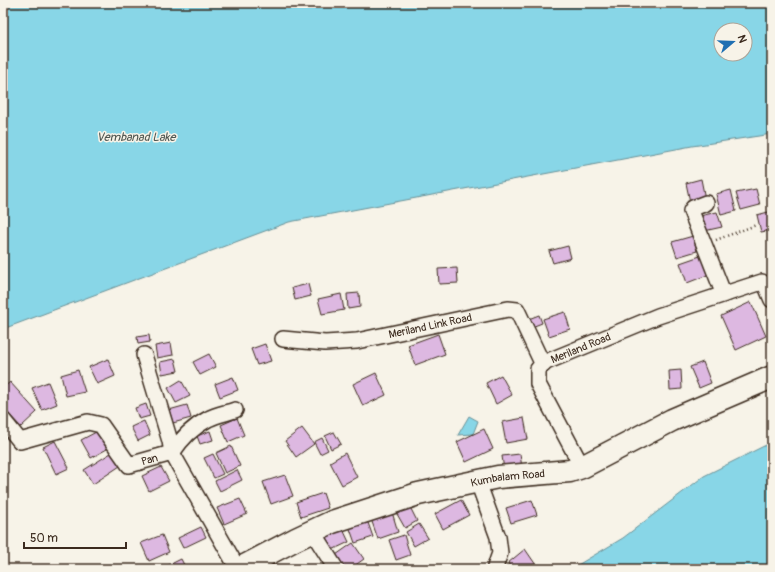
<svg xmlns="http://www.w3.org/2000/svg" width="775" height="572" viewBox="0 0 775 572" font-family="Pangolin,sans-serif">
<style>
.water{fill:#88d6e7;stroke:#699197;fill-rule:evenodd}
.building{fill:#ddb8e1;stroke:#3b2a1e}
.lines{fill:none;stroke-linecap:round;stroke-linejoin:round}
.minor-casing{stroke:#3b2a1e;stroke-width:18}
.secondary-casing{stroke:#3b2a1e;stroke-width:25}
.path{stroke:#3b2a1e;stroke-width:2.5;stroke-dasharray:1 3;stroke-linecap:butt}
.minor{stroke:#f7f3e8;stroke-width:15}
.secondary{stroke:#f7f3e8;stroke-width:22}
.labels{text-anchor:middle;dominant-baseline:central;stroke-width:3;stroke-linejoin:round;paint-order:stroke}
.street-label{font-size:11px;fill:#3b2a1e;stroke:#f7f3e8}
.water-label{font-size:12px;font-style:italic;fill:#4e5550;stroke:#f7f3e8}
</style>
<rect width="100%" height="100%" fill="#f7f3e8"/>
<filter id="ink" filterUnits="userSpaceOnUse"><feTurbulence type="fractalNoise" baseFrequency=".025" numOctaves="2"/><feDisplacementMap in="SourceGraphic" scale="8" xChannelSelector="R" yChannelSelector="G"/><feConvolveMatrix kernelMatrix="1 2 1 2 8 2 1 2 1" color-interpolation-filters="sRGB"/></filter>
<g filter="url(#ink)">
<path class="water" d="M 3,3 L 772,3 L 772,134 L 692,146 L 289,222 L 3,329 ZM 721,30 L 745,30 L 745,54 L 721,54 Z
M 469,416 L 478,421 L 473,434 L 458,435 Z
M 772,442 L 772,569 L 571,569 L 623,538 L 704,476 Z"/>
<path class="building" d="M 701,179 L 705,199 L 690,202 L 686,183 Z
M 756,189 L 760,205 L 741,210 L 736,193 Z
M 731,190 L 736,211 L 721,215 L 716,194 Z
M 772,211 L 772,230 L 761,232 L 757,215 Z
M 717,212 L 722,227 L 704,231 L 700,216 Z
M 693,236 L 697,251 L 677,257 L 672,242 Z
M 568,246 L 571,258 L 553,263 L 549,251 Z
M 703,255 L 710,274 L 687,283 L 680,263 Z
M 457,268 L 458,283 L 439,284 L 438,269 Z
M 308,284 L 311,296 L 295,300 L 292,288 Z
M 359,293 L 360,307 L 348,309 L 347,294 Z
M 341,294 L 344,310 L 322,314 L 318,299 Z
M 751,302 L 766,336 L 736,350 L 721,316 Z
M 565,312 L 570,329 L 549,336 L 543,319 Z
M 539,315 L 542,323 L 529,328 L 526,320 Z
M 438,334 L 445,354 L 415,365 L 408,345 Z
M 149,335 L 150,342 L 138,344 L 137,337 Z
M 171,343 L 173,355 L 157,358 L 155,346 Z
M 265,344 L 271,361 L 257,365 L 251,349 Z
M 209,354 L 216,367 L 200,375 L 193,362 Z
M 108,359 L 115,376 L 97,384 L 89,367 Z
M 175,359 L 178,371 L 162,374 L 160,362 Z
M 703,362 L 711,383 L 699,388 L 690,367 Z
M 78,370 L 85,392 L 66,396 L 61,375 Z
M 681,370 L 682,389 L 670,390 L 669,371 Z
M 376,373 L 386,395 L 363,406 L 353,384 Z
M 501,375 L 512,395 L 496,404 L 486,383 Z
M 233,377 L 238,390 L 220,397 L 215,384 Z
M 181,380 L 190,396 L 176,403 L 168,388 Z
M 10,382 L 37,412 L 21,427 L 3,408 L 3,388 Z
M 48,382 L 57,404 L 42,410 L 32,388 Z
M 146,404 L 150,416 L 139,419 L 135,408 Z
M 187,405 L 191,418 L 173,423 L 169,410 Z
M 237,418 L 244,435 L 228,442 L 221,425 Z
M 524,418 L 528,439 L 506,443 L 502,422 Z
M 144,421 L 150,435 L 138,441 L 131,427 Z
M 302,428 L 314,444 L 296,457 L 285,441 Z
M 484,429 L 493,449 L 466,462 L 457,442 Z
M 98,431 L 107,449 L 91,458 L 81,440 Z
M 210,431 L 213,440 L 200,444 L 197,436 Z
M 334,432 L 341,444 L 331,449 L 325,436 Z
M 322,438 L 328,450 L 320,454 L 314,442 Z
M 55,441 L 69,468 L 56,474 L 43,447 Z
M 231,446 L 240,466 L 225,473 L 216,453 Z
M 111,453 L 120,466 L 93,484 L 84,470 Z
M 345,453 L 357,477 L 342,485 L 330,462 Z
M 213,454 L 223,474 L 214,478 L 204,458 Z
M 520,454 L 522,468 L 504,470 L 502,456 Z
M 161,467 L 169,481 L 149,491 L 142,476 Z
M 237,470 L 242,480 L 220,491 L 215,481 Z
M 285,475 L 293,496 L 271,504 L 263,482 Z
M 323,493 L 328,508 L 301,517 L 296,502 Z
M 240,499 L 247,514 L 224,524 L 217,508 Z
M 461,500 L 469,515 L 443,529 L 435,514 Z
M 532,500 L 537,515 L 511,523 L 506,508 Z
M 410,507 L 417,521 L 405,528 L 397,514 Z
M 392,512 L 398,532 L 378,539 L 371,519 Z
M 366,517 L 373,537 L 355,543 L 348,523 Z
M 419,524 L 428,538 L 414,546 L 406,532 Z
M 341,525 L 349,542 L 330,551 L 322,534 Z
M 201,527 L 206,537 L 183,548 L 178,538 Z
M 162,535 L 169,552 L 149,561 L 141,543 Z
M 404,535 L 410,555 L 396,560 L 389,540 Z
M 353,543 L 364,559 L 350,569 L 342,569 L 333,557 Z
M 525,549 L 536,565 L 529,569 L 512,569 L 508,563 Z
M 181,559 L 186,569 L 161,569 Z
M 271,559 L 275,569 L 253,569 Z"/>
<g class="lines">
<g class="minor-casing">
<g id="minor">
<path d="M 706,203 L 693,208 L 691,211 L 722,290 L 728,293 L 762,282 L 766,286 L 772,300"/>
<path id="s1" d="M 283,339 L 325,343 L 357,341 L 508,309 L 517,310 L 543,365"/>
<path d="M 144,355 L 170,441 L 172,453"/>
<path id="s2" d="M 3,420 L 20,441 L 88,422 L 101,425 L 129,465 L 172,453 L 238,569"/>
<path d="M 172,453 C 181,439 193,427 208,419 C 216,415 226,413 235,410"/>
<path id="s3" d="M 582,467 L 538,384 L 538,369 L 546,362 L 658,316 L 728,293"/>
<path d="M 478,482 L 498,537 L 500,553 L 495,567 L 497,569"/>
<path d="M 312,531 L 336,569"/>
</g>
</g>
<g class="secondary-casing">
<g id="secondary">
<path id="s4" d="M 239,569 L 296,539 L 332,522 L 418,494 L 498,477 L 570,471 L 582,467 L 672,420 L 772,377"/>
</g>
</g>
<path class="path" d="M 716,240 L 756,225"/>
<use href="#minor" class="minor"/>
<use href="#secondary" class="secondary"/>
</g>
</g>
<g class="labels">
<g class="street-label">
<text stroke="none"><textPath href="#s1" startOffset="149">Meriland Link Road</textPath></text>
<text stroke="none"><textPath href="#s3" startOffset="157">Meriland Road</textPath></text>
<text stroke="none"><textPath href="#s2" startOffset="181">Pan</textPath></text>
<text stroke="none"><textPath href="#s4" startOffset="286">Kumbalam Road</textPath></text>
</g>
<g class="water-label">
<text x="136" y="137">Vembanad Lake</text>
</g>
</g>
<rect width="775" height="572" fill="none" stroke="#f7f3e8" stroke-width="16"/>
<rect x="8" y="8" width="759" height="556" fill="none" stroke="#3b2a1e" stroke-width="1.5" filter="url(#ink)"/>
<g transform="translate(733 42) rotate(71)"><circle r="19" fill="#f7f3e8" stroke="#aca397"/>
<path d="M0-3L7 15L0 10L-7 15Z" fill="#1f6fb2"/>
<text y="-6" font-size="11" font-weight="bold" text-anchor="middle" fill="#3b2a1e">N</text>
</g>
<path d="M24 542v6h102v-6" fill="none" stroke="#3b2a1e" stroke-width="2"/>
<text x="30" y="542" font-size="12" fill="#3b2a1e" stroke="#f7f3e8" stroke-width="3" paint-order="stroke">50 m</text>
</svg>
